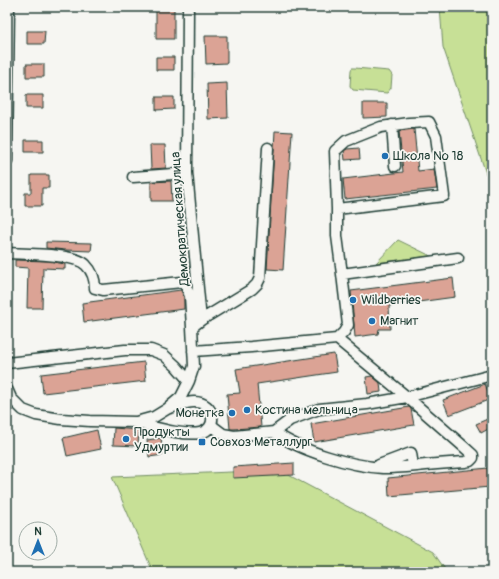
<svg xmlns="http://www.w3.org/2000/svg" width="499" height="579" viewBox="0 0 499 579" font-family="Pangolin,sans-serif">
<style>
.green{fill:#c7e096;stroke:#738e65}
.building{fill:#dba395;stroke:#1f3d34}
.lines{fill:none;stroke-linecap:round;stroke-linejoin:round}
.minor-casing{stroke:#1f3d34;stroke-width:13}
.minor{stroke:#f6f6f2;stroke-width:10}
.poi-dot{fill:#1f6fb2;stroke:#f6f6f2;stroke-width:1.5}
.labels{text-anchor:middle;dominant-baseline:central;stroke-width:3.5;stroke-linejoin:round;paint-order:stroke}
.poi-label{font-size:13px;fill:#1f3d34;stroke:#f6f6f2;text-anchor:start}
.street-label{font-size:13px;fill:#1f3d34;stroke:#f6f6f2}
</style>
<rect width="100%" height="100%" fill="#f6f6f2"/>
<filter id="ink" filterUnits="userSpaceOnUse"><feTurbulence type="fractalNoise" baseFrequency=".025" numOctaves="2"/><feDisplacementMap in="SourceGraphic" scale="8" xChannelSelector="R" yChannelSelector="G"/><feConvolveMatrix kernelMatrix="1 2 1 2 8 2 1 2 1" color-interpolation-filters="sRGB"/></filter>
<g filter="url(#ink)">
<path class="green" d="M 440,7 L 492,7 L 492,191 L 443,47 Z
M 352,68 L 355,68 L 389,71 L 392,75 L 391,88 L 387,93 L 353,90 L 350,86 L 351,70 Z
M 398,240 L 431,256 L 376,263 Z
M 279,470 L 433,552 L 447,572 L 153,572 L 112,477 Z"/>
<path class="building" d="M 156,7 L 174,7 L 174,39 L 156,39 Z
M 27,31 L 45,31 L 44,44 L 27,44 Z
M 205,36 L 227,36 L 227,63 L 206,64 Z
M 156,57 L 174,57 L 174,70 L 156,70 Z
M 26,64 L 44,64 L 44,77 L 26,77 Z
M 227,83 L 228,118 L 208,119 L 207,84 Z
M 26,95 L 43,95 L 43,108 L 26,108 Z
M 156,97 L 174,97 L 174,109 L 156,110 Z
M 363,103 L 387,103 L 387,117 L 363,118 Z
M 414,129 L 418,171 L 434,169 L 437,189 L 345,199 L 343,179 L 403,172 L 399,131 Z
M 275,131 L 292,132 L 283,270 L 267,269 Z
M 25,140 L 43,140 L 43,152 L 25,152 Z
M 150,145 L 165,145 L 166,168 L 151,169 Z
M 359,148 L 360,159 L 345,160 L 344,151 L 347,149 Z
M 31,175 L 49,175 L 49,188 L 42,188 L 42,206 L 25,206 L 25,193 L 31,193 Z
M 171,181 L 172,201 L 151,201 L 151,182 Z
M 46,242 L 92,243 L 91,251 L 65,250 L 46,248 Z
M 15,260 L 48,261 L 65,264 L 65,269 L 43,268 L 42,308 L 27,308 L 28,268 L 15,267 Z
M 453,278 L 455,297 L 389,306 L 390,329 L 379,329 L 378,334 L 355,337 L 351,291 Z
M 181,290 L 184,297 L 184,309 L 84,322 L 82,303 Z
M 334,354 L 337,372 L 257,384 L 261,427 L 234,429 L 230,429 L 227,394 L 240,393 L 236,369 Z
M 144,362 L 146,381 L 43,393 L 41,374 Z
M 372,376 L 380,383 L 381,392 L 368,394 L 366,377 Z
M 485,384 L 491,399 L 449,415 L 443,400 Z
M 409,407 L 411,409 L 414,425 L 314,442 L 311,424 Z
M 492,417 L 492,427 L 481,433 L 476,424 Z
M 114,428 L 139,430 L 138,446 L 113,445 Z
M 97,430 L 101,449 L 67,456 L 63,438 Z
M 161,438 L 163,455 L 149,457 L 147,440 Z
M 294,463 L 294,475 L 233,478 L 233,467 Z
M 488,468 L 490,487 L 389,496 L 388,478 Z"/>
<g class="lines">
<g class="minor-casing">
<path id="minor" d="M 392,125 L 395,166
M 7,161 L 9,7
M 133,177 L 187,173
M 337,209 L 444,196 L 436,136 L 429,122 L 409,123 L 381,127 L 346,141 L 335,151 L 337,209 L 337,236 L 342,274
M 7,253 C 24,254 75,253 86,265 C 92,271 95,280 95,288 L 103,290 L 182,282 L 186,286 L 190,296 L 192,327
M 201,320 L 252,289 L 257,284 L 260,278 L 268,148
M 337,339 L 344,332 L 348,325 L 342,274 L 458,258
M 193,351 L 251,347 L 337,339 L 407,397 L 492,375
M 7,363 L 125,350 L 151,350 L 164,355 L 176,366 L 189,381
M 7,389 L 11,398 L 23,410 L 36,415 L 61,419 L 90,421 L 136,422 L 154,417 L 167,409 L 181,397 L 189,381 L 194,366 L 192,327 L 201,320 L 187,173 L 188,7
M 137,423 C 154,427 183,436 200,433 C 218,430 216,402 194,402 C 186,402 178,406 170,408
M 211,425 L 223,434 L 234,436 L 274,432 L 290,420 L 319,409 L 367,404 L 407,397 L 463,446 L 473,455 L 473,458 L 470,461 L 465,462 C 449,463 433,464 417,466 C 406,467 394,468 383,468 C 351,466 300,451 274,432
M 379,465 L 411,453 L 413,466"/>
</g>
<use href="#minor" class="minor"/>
</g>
</g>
<g class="poi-dot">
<circle cx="385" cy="156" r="4"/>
<circle cx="353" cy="300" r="4"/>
<circle cx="372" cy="321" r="4"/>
<circle cx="247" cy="410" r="4"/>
<circle cx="232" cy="413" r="4"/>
<circle cx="126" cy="439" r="4"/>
<rect x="198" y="438" width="8" height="8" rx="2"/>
</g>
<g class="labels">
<g class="poi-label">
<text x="393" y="156">Школа № 18</text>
<text x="361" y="300">Wildberries</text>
<text x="380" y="321">Магнит</text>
<text x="255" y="410">Костина мельница</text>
<text x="224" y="413" text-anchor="end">Монетка</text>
<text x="134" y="432">Продукты<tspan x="134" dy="15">Удмуртии</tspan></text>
<text x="210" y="442">Совхоз Металлург</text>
</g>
<g class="street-label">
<text transform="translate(180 219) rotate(-94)">Демократическая улица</text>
</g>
</g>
<rect width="499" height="579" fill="none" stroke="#f6f6f2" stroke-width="24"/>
<rect x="12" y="12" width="475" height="555" fill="none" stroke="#1f3d34" stroke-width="1.5" filter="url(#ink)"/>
<g transform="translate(38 541)"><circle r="19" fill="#f6f6f2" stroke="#a0aca6"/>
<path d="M0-3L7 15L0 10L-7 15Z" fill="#1f6fb2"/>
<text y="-6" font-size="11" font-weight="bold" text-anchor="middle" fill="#1f3d34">N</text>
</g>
</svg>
